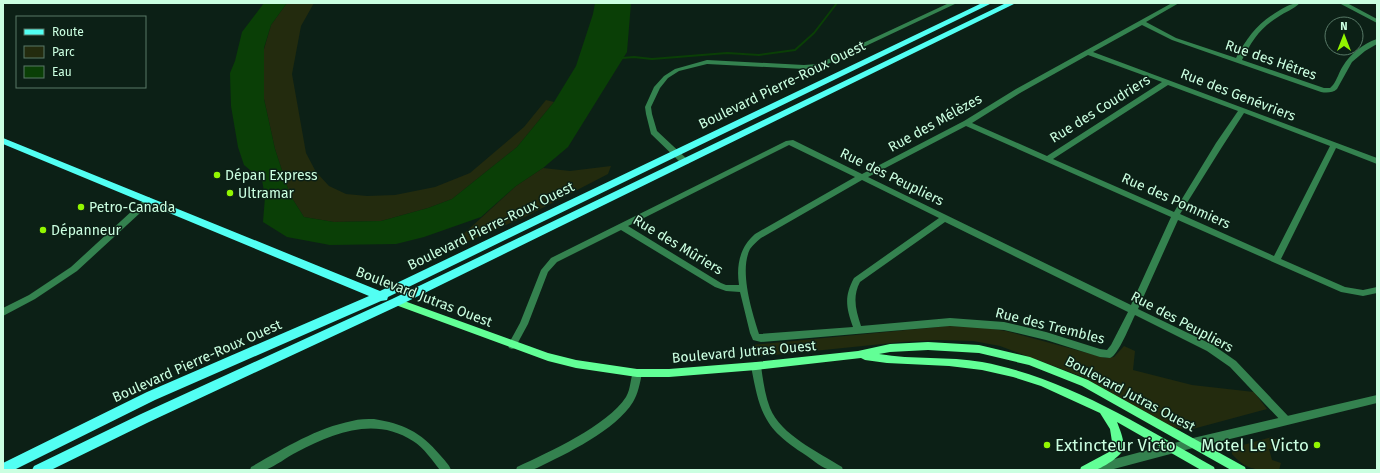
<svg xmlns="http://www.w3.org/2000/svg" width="1380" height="473" viewBox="0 0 1380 473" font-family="'Fira Sans',sans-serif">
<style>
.green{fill:#232b0e}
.water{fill:#0a3f06}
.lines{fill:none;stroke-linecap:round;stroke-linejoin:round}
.stream{stroke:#0a3f06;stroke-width:2}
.minor{fill:#34824f;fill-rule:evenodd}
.tertiary{fill:#34824f;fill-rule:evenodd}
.secondary{fill:#62ff96;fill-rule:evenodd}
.primary{fill:#52fff3;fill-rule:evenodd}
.poi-dot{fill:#92f600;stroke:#0c2016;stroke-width:1.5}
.labels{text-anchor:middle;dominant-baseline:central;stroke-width:3;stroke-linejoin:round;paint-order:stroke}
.street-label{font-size:14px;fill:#cbffe1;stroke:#0c2016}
.poi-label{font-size:14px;fill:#cbffe1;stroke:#0c2016;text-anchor:start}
.near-poi-label{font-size:17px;fill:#cbffe1;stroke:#0c2016;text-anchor:start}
</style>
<rect width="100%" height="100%" fill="#0c2016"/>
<path class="green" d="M 287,3 L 314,3 L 301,26 L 292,74 L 306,153 L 316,172 L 329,186 L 346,194 L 367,196 L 395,195 L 435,187 L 470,173 L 524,127 L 546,100 L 554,102 L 517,147 L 452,199 L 428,208 L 381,221 L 334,222 L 304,217 L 290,195 L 275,149 L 264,99 L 264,49 L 271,25 Z
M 611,166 L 608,174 L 527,216 L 445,251 L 516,186 L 543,168 L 570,171 Z
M 948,326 L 979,327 L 1006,331 L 1106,358 L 1114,357 L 1124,346 L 1135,351 L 1133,370 L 1192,385 L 1254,392 L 1267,409 L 1189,430 L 1175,428 L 1169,425 L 1083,377 L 1000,346 L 973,341 L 937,340 L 902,342 L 754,357 L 752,345 Z
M 1272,437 L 1278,441 L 1282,448 L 1279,449 L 1269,449 L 1272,460 L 1281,463 L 1279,470 C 1257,470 1247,471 1232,454 L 1232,448 Z"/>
<path class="water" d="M 264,3 L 287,3 L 271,25 L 264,48 L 264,99 L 275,149 L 290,195 L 304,217 L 334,222 L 381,221 L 428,208 L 452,199 L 517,147 L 554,102 L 576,66 L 593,14 L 595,3 L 631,3 L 627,52 L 568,147 L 543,168 L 516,186 L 481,217 L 424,237 L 396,244 L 330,245 L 287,237 L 263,222 L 265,197 L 262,180 L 244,165 L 238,147 L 231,106 L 230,73 L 235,61 L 242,32 Z"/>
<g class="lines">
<path class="stream" d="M 622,58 L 634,57 L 652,59 L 727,53 L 759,55 L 795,50 L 814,33 L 837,3"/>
<path class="minor" d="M 949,3 L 957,3 L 819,68 L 804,69 L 707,64 L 679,71 L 668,78 L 660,88 L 651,107 L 652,114 L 657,131 L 688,160 L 689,162 L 688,164 L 682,164 L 651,134 L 646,114 L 645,107 L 654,87 L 664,76 L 675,69 L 707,60 L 804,65 L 818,64 Z
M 1172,3 L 1179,3 L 1146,22 L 1176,38 L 1236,58 C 1248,36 1258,23 1280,10 C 1287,6 1292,3 1300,3 C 1294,9 1285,12 1278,17 C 1259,29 1252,41 1242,60 L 1324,88 L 1330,88 L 1333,85 C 1337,80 1339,72 1343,66 C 1350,54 1364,43 1377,39 L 1377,44 L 1365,51 L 1352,62 L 1337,89 C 1333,93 1326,93 1321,92 L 1172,40 L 1142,25 L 1093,52 L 1377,158 L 1377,164 L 1336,148 L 1281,259 L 1345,287 L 1363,290 L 1377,287 L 1377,293 L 1363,296 L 1341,292 L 1178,220 L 1138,309 L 1213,345 L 1236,361 L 1289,417 L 1291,420 L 1289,423 L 1286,424 L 1283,423 L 1230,367 L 1207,351 L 1135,315 C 1131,323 1118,356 1110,358 C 1107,358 1103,357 1100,357 L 1046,340 L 1004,330 L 950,326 L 761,342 L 753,340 L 750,333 L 740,292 L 726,291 L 715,287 L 621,230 L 557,262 L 548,272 L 528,324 L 515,348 L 512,349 L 509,348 L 508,345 L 520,323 L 541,270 L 551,258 L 786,141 L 793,140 L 862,174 L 964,121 L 1016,89 ZM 1088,55 L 1162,82 L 1047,156 L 972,123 L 1020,93 ZM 1168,85 L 1238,111 L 1216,143 L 1174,212 L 1053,159 ZM 1244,113 L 1330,146 L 1274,256 L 1180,214 L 1222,147 ZM 966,126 L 1171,217 L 1131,305 L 868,177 ZM 789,145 L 855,177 L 755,234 C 740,247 736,265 739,285 L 726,285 L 721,283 L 628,226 ZM 862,180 L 939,218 L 854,278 C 844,297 846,307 853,327 L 759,334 C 752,312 739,271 750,249 C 753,245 757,241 761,238 ZM 945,222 L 1128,312 L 1111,345 L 1107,350 L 1100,349 L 1046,332 L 1004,322 L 950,318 L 861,326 C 856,311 852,297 860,282 Z
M 1339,3 L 1347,3 L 1377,19 L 1377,23 Z
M 149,197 L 153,200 L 152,202 L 77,271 L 35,299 L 3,316 L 3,308 L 29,295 L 71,267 L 146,198 Z
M 756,362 L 759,363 L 761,366 C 763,380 765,395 770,408 C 781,435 818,452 842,467 L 843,470 C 839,470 835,471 831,470 C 823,469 813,460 807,456 C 764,429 760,414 751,366 L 753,363 Z
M 637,369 L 640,370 L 642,373 C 640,383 638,394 633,402 C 616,430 566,454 537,468 L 532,470 L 516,470 L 517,467 C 549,452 607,426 626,397 C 631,389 630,378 634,370 Z
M 374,419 C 403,424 420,431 440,455 C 444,460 449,464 451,470 L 440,470 C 432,460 424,448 413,441 C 375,416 333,433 297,452 C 287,457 276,466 265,470 C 261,471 255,470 250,470 L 251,467 C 283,449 316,428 352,421 C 359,419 367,419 374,419 Z"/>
<path class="tertiary" d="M 1377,395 L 1377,403 L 1193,448 L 1110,470 L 1087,470 L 1088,467 L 1092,465 L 1193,438 Z"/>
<path class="secondary" d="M 396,298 L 548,353 L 576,360 L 637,369 L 669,369 L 756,362 L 858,351 L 890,344 L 928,342 L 979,345 L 1030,357 L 1088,380 L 1245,467 L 1246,470 L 1231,470 L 1082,386 L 1029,365 L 979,353 L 928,350 L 890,352 L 879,354 C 913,360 948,356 982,362 C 1066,378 1140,425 1214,467 L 1215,470 L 1201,470 L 1117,422 C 1120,430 1125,441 1123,449 C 1121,457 1103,467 1096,470 C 1091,471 1085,470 1080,470 L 1081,467 L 1109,452 L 1113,448 L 1110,429 L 1100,413 L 1041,386 L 1013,377 L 982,370 L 949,366 L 887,363 L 865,360 L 861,358 L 756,370 L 669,377 L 637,377 L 576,368 L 548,361 L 393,304 L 392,302 L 393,300 Z"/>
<path class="primary" d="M 982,3 L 992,3 L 388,297 L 387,300 L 381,301 L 155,400 L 14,470 L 3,470 L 3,463 L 147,392 L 369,296 L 3,144 L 3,138 L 380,291 Z
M 1006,3 L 1016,3 L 400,305 L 149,422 L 51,470 L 32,470 L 34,466 L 141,414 L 392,299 Z"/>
</g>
<g class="poi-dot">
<circle cx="217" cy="175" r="4"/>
<circle cx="230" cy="193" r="4"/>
<circle cx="81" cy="207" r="4"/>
<circle cx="43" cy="230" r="4"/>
<circle cx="1047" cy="445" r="4"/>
<circle cx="1317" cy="445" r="4"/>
</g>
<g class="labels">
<g class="street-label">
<text transform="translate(1271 60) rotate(19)">Rue des Hêtres</text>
<text transform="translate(782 85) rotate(-26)">Boulevard Pierre-Roux Ouest</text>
<text transform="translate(1238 95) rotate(21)">Rue des Genévriers</text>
<text transform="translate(1100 109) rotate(-32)">Rue des Coudriers</text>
<text transform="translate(935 123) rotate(-29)">Rue des Mélèzes</text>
<text transform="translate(892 177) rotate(26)">Rue des Peupliers</text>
<text transform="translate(1176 201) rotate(24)">Rue des Pommiers</text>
<text transform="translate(491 226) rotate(-26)">Boulevard Pierre-Roux Ouest</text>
<text transform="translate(678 245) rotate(31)">Rue des Mûriers</text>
<text transform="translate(424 297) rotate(21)">Boulevard Jutras Ouest</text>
<text transform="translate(1182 322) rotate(28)">Rue des Peupliers</text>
<text transform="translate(1050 326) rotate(14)">Rue des Trembles</text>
<text transform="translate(744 352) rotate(-5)">Boulevard Jutras Ouest</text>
<text transform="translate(197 361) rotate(-24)">Boulevard Pierre-Roux Ouest</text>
<text transform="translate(1130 394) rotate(28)">Boulevard Jutras Ouest</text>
</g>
<g class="poi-label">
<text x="225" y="175">Dépan Express</text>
<text x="238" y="193">Ultramar</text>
<text x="89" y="207">Petro-Canada</text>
<text x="51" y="230">Dépanneur</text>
</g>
<g class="near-poi-label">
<text x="1055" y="445">Extincteur Victo</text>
<text x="1309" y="445" text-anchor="end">Motel Le Victo</text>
</g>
</g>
<rect width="1380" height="473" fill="none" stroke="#cbffe1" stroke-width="8"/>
<rect x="16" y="16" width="130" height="72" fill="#0c2016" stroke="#587967"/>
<rect x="24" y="29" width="20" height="6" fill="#52fff3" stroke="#587967"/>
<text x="52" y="36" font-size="12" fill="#cbffe1">Route</text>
<rect x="24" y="46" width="20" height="12" fill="#232b0e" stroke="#587967"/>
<text x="52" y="56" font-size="12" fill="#cbffe1">Parc</text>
<rect x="24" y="66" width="20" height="12" fill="#0a3f06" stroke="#587967"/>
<text x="52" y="76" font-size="12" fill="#cbffe1">Eau</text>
<g transform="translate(1344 36)"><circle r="19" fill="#0c2016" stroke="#587967"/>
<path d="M0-3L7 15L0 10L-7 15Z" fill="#92f600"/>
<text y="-6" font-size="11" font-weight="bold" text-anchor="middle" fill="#cbffe1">N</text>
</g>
</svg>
